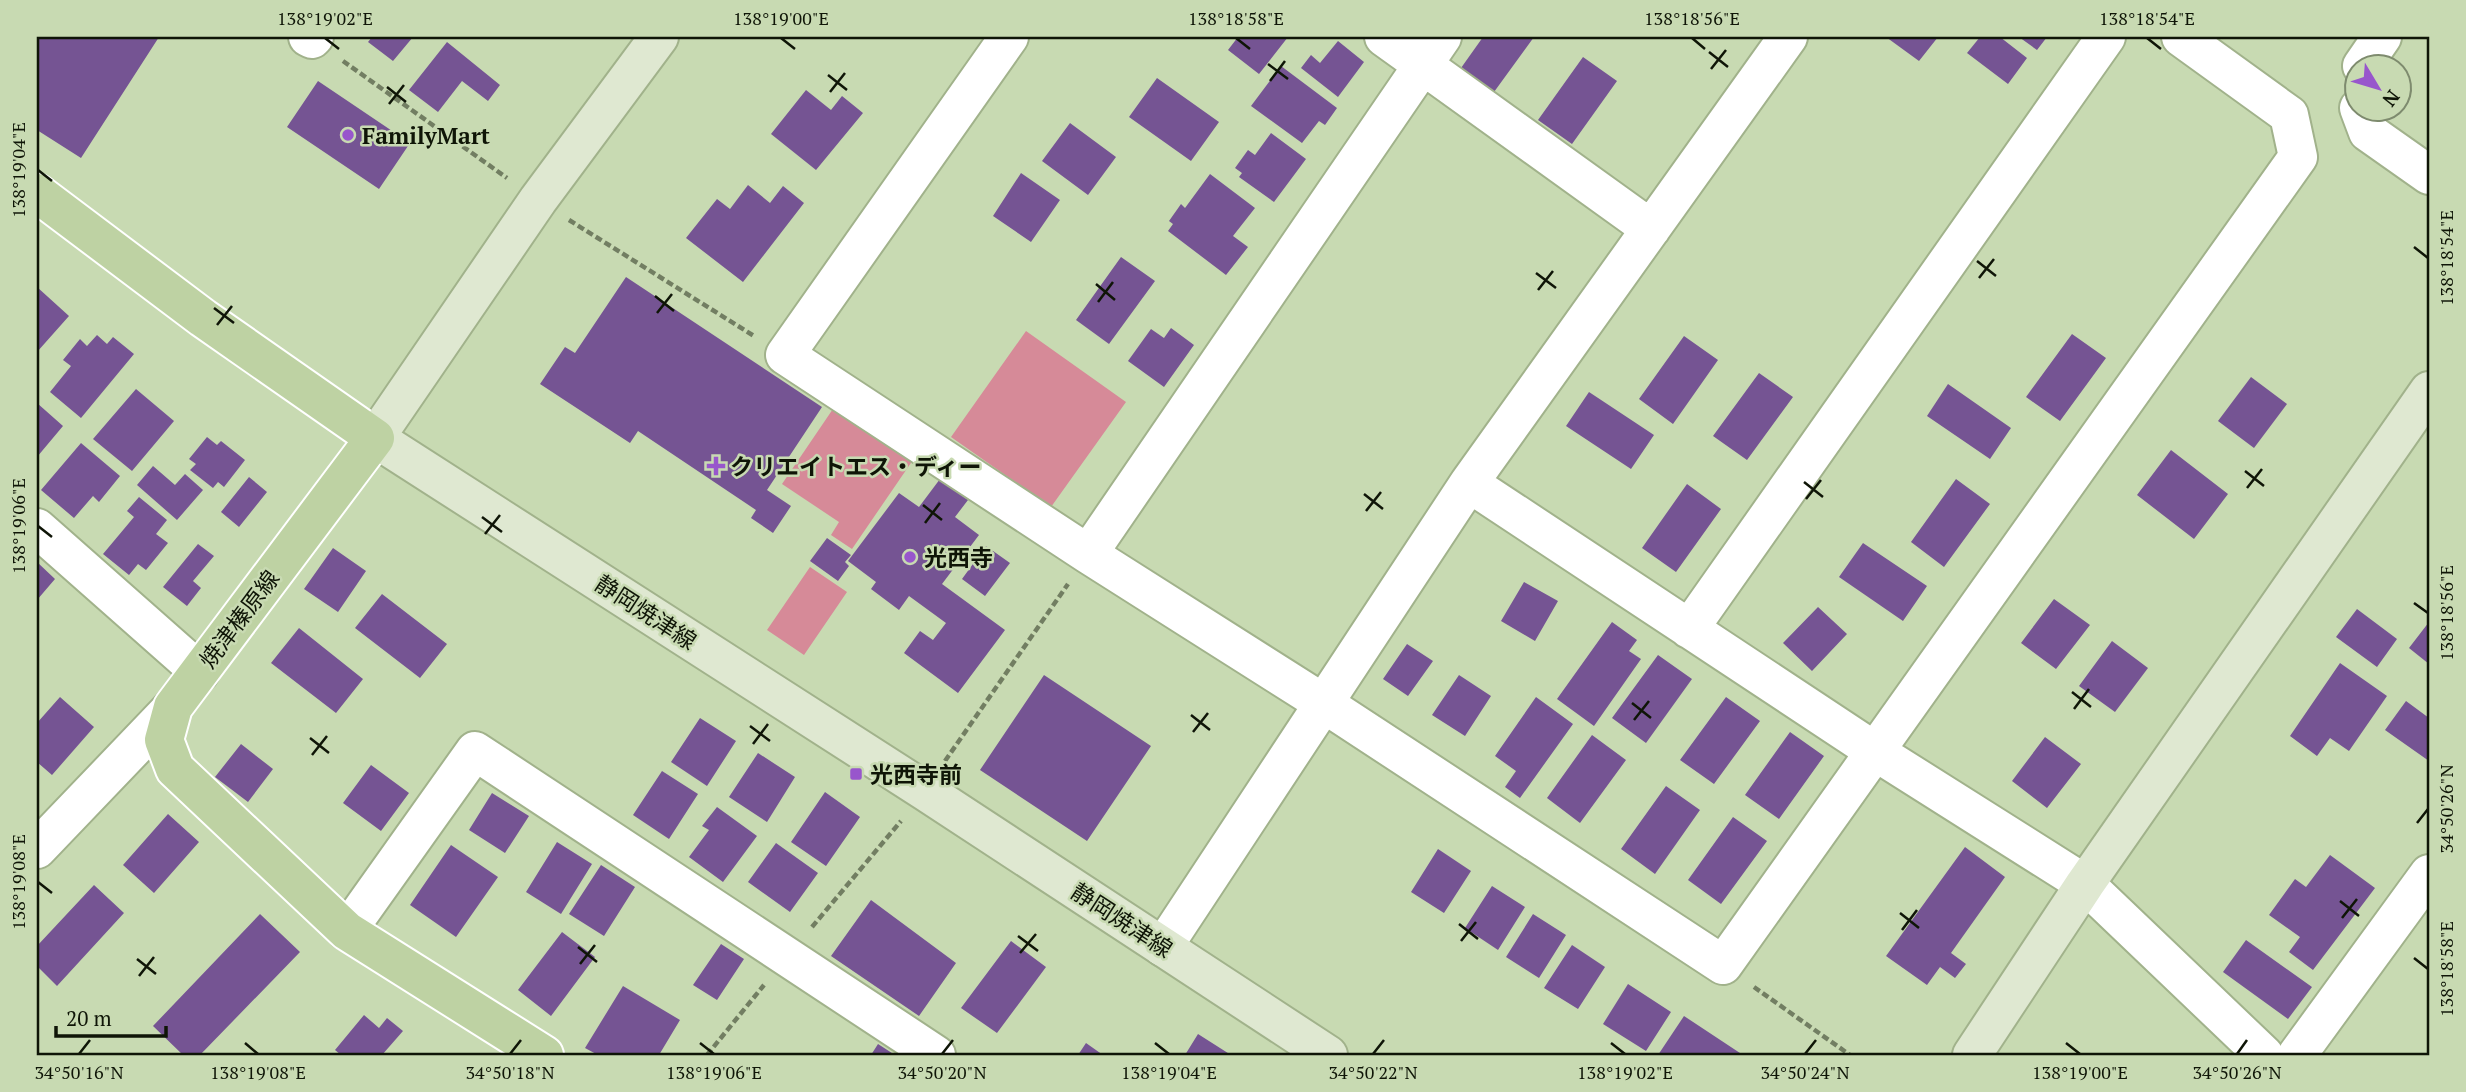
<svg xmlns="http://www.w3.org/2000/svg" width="2466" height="1092" viewBox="0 0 2466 1092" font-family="'PT Serif','Noto Sans JP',serif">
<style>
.green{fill:#d68a98}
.building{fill:#755493}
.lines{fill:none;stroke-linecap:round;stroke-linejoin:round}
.street-casing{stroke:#a1b28b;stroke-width:42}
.secondary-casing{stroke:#a1b28b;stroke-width:42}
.primary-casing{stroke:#fff;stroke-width:42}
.path{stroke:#727e62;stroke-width:4.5;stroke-dasharray:7 3.5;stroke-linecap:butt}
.street{stroke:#fff;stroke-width:38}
.secondary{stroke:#dfe8d1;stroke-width:38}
.primary{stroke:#bed2a3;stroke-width:38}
.ticks{fill:none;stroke:#0f1507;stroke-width:2.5}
.poi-dot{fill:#9856cc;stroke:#c8dab2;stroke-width:2.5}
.labels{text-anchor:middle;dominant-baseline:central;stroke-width:5;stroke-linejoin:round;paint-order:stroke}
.poi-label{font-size:23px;font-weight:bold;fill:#0f1507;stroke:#c8dab2;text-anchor:start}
.street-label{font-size:23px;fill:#0f1507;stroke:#c8dab2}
.neatline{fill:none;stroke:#0f1507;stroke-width:2.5}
.ticks-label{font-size:18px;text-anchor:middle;fill:#0f1507}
</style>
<rect width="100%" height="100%" fill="#c8dab2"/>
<path class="green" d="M 1026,331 L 1126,402 L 1051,507 L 951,437 Z
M 837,403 L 915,457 L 852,549 L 831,535 L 839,522 L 782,484 Z
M 810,567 L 847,592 L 804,655 L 767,630 Z"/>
<path class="building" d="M 37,37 L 159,37 L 81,158 L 37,130 Z
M 372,37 L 413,37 L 393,61 L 368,42 Z
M 1238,37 L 1288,37 L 1259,74 L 1228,50 Z
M 1483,37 L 1534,37 L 1494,92 L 1461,68 Z
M 1886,37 L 1938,37 L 1919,61 Z
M 1980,37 L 2000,37 L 2027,58 L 2008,84 L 1967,53 Z
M 2019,37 L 2047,37 L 2037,50 Z
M 1338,41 L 1364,62 L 1338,97 L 1301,68 L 1311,55 L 1320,63 Z
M 447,42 L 500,85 L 488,101 L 462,81 L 438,112 L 409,90 Z
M 1583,57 L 1617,81 L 1572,144 L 1538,120 Z
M 1281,66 L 1337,108 L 1325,125 L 1319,121 L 1302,143 L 1251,106 Z
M 1157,78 L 1219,122 L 1191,161 L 1129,117 Z
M 318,81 L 410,143 L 379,189 L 287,127 Z
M 806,90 L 831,110 L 842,96 L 863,113 L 816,170 L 771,134 Z
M 1070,123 L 1116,157 L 1088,195 L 1042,161 Z
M 1271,133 L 1306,159 L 1274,202 L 1239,177 L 1242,173 L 1235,168 L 1248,150 L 1255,155 Z
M 1021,173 L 1060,200 L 1031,242 L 993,216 Z
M 1210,174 L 1255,208 L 1233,236 L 1248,247 L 1226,275 L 1168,231 L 1173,224 L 1169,221 L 1181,204 L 1185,208 Z
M 748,185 L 770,203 L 783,186 L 804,203 L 743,282 L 686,238 L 717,199 L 730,209 Z
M 1121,257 L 1155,281 L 1109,344 L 1076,320 Z
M 626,277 L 822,407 L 767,490 L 791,506 L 773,533 L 751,518 L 756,510 L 638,431 L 630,443 L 540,384 L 565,347 L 575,353 Z
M 37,287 L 69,316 L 37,352 Z
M 1171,328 L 1194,345 L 1164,387 L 1128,361 L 1151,329 L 1164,338 Z
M 2072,334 L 2106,358 L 2060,421 L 2026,397 Z
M 97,335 L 107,344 L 113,337 L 134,354 L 81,418 L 50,392 L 71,366 L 63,360 L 80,339 L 87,346 Z
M 1684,336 L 1718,360 L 1673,424 L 1639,399 Z
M 1759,373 L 1793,397 L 1747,460 L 1713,436 Z
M 2251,377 L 2287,404 L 2254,448 L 2218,421 Z
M 1948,384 L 2011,428 L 1990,459 L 1927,416 Z
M 136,389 L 174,421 L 132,471 L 93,439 Z
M 1589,392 L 1654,435 L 1631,469 L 1566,426 Z
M 37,403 L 63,426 L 37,457 Z
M 207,437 L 217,445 L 221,441 L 245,460 L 224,487 L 218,482 L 213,488 L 190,470 L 196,464 L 189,459 Z
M 81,443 L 120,476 L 99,502 L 93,496 L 74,518 L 41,490 Z
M 2171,450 L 2228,494 L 2194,539 L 2137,495 Z
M 153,466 L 175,485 L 185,474 L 203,490 L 177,520 L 137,485 Z
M 249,477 L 267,492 L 239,527 L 221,512 Z
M 940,479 L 968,500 L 955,517 L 979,535 L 942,584 L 1005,630 L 958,693 L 904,653 L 920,631 L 933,640 L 946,623 L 909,596 L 899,610 L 871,589 L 876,582 L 848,561 L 899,493 L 919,507 Z
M 1956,479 L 1990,504 L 1944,567 L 1911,542 Z
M 1687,484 L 1721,509 L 1676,572 L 1642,548 Z
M 139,497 L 167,520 L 156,534 L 168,543 L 146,570 L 138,564 L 129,575 L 103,554 L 134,517 L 127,511 Z
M 827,538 L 851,555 L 845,562 L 849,566 L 838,581 L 810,561 Z
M 1863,543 L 1927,586 L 1903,621 L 1839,577 Z
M 198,544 L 214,556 L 193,581 L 201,588 L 187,606 L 163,587 Z
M 986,546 L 1010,563 L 985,596 L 962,579 Z
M 333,548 L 366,571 L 338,612 L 304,589 Z
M 37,562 L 55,579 L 37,600 Z
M 1524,582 L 1558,601 L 1535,641 L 1501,621 Z
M 382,594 L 447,644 L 420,678 L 355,628 Z
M 2054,599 L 2090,625 L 2056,669 L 2021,643 Z
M 1818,607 L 1847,634 L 1812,671 L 1783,643 Z
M 2357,609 L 2397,639 L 2377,667 L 2336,637 Z
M 1612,622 L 1637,640 L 1629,651 L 1641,659 L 1594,726 L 1557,699 Z
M 2429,622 L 2429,664 L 2409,648 Z
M 299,628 L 363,679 L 336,713 L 271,663 Z
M 2112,641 L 2148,668 L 2115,712 L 2079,686 Z
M 1407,644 L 1433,661 L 1408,696 L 1383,679 Z
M 1658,655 L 1692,679 L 1646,743 L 1612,718 Z
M 2340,663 L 2387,696 L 2349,751 L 2330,738 L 2317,756 L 2290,736 Z
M 1044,675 L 1151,746 L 1087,841 L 980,770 Z
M 1459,675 L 1491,696 L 1465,736 L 1432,715 Z
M 60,697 L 94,727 L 52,775 L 37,762 L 37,723 Z
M 1536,697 L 1573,724 L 1520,798 L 1505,787 L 1516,771 L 1495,756 Z
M 1726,697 L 1760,721 L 1714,784 L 1680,760 Z
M 2406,701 L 2429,718 L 2429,761 L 2385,730 Z
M 700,718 L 736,741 L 707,786 L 671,762 Z
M 1790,732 L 1824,756 L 1779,819 L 1745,795 Z
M 1592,735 L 1626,760 L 1580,823 L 1547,798 Z
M 2045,737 L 2081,764 L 2047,808 L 2012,781 Z
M 241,744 L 273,769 L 248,802 L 215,777 Z
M 758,753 L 795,777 L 767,822 L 729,797 Z
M 371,765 L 409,793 L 381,831 L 343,803 Z
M 662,771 L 698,794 L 669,839 L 633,815 Z
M 1666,786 L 1700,810 L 1655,874 L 1621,849 Z
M 825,792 L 860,817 L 826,866 L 791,842 Z
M 492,793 L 529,816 L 505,853 L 469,830 Z
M 717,807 L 757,836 L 723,882 L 689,857 L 709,830 L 702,826 Z
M 168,814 L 199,842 L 154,893 L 123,865 Z
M 1733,817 L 1767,841 L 1721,904 L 1688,880 Z
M 557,842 L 592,864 L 561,914 L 526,892 Z
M 776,843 L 818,873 L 790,912 L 748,882 Z
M 451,845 L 498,877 L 456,937 L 410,905 Z
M 1965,847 L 2005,877 L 1951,953 L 1966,964 L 1955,978 L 1940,967 L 1927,985 L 1886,956 Z
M 1438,849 L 1471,871 L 1444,913 L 1411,892 Z
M 2330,855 L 2375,888 L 2313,970 L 2289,952 L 2300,937 L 2269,915 L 2295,879 L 2306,887 Z
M 601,865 L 635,887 L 604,936 L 569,914 Z
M 94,885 L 124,913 L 57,986 L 37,966 L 37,946 Z
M 1492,886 L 1525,907 L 1498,950 L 1465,928 Z
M 871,900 L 956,963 L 919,1016 L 831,956 Z
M 260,914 L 300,952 L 200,1055 L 183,1055 L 153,1026 Z
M 1533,914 L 1566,935 L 1539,978 L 1506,957 Z
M 562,932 L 595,957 L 551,1016 L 518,990 Z
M 2246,940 L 2312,987 L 2288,1019 L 2223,972 Z
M 1011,941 L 1046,967 L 997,1033 L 961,1008 Z
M 721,944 L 744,959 L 717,1000 L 693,985 Z
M 1572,945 L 1605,967 L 1578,1009 L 1544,988 Z
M 1628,984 L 1671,1012 L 1646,1051 L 1603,1024 Z
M 623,986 L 680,1020 L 659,1055 L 598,1055 L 585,1048 Z
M 364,1015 L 379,1028 L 387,1018 L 403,1031 L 382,1055 L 341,1055 L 335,1050 Z
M 1684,1016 L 1743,1055 L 1658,1055 Z
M 1198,1034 L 1231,1055 L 1185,1055 Z
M 1086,1043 L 1103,1055 L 1078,1055 Z
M 878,1044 L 895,1055 L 871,1055 Z"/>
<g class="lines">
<g class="street-casing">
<path id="street" d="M 308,37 L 312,39 L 314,37
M 1009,37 L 785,355 L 1088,554 L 1323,703 L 1723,965 L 2298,157 L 2289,115 L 2181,37
M 1384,37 L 1651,229
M 2362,66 L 2382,37
M 2359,108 L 2368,132 L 2429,175
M 1469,483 L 1876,752 L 2085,884 L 2264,1055
M 37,528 L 200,672
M 1088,554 L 1442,37
M 1689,629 L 2106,37
M 37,849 L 173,707
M 347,931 L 475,751 L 936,1055
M 1163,947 L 1469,483 L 1788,37
M 2297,1055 L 2429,874"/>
</g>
<g class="secondary-casing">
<path id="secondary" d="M 659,37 L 538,200 L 375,438 L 925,791 L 1328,1055
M 1972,1055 L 2085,884 L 2429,391"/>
</g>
<g class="primary-casing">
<path id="primary" d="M 37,193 L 203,318 L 375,438 L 173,707 L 164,740 L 175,769 L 347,931 L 544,1055"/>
</g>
<path class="path" d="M 343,61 L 507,178
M 569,220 L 754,336
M 945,761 L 1068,584
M 812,927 L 901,821
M 1754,987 L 1850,1055
M 707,1055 L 764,985"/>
<use href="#street" class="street"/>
<use href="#secondary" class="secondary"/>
<use href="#primary" class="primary"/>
</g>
<path class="ticks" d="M 325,38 L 339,49M 781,38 L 795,49M 1236,38 L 1250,49M 1692,38 L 1705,49M 2147,38 L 2161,49M 1709,52 L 1728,67M 1268,64 L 1288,79M 1711,69 L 1726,50M 828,75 L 847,90M 1270,81 L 1285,61M 387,87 L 406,102M 830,92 L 845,73M 389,104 L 404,85M 38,170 L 52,181M 2414,247 L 2428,258M 1977,261 L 1996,276M 1536,273 L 1556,288M 1979,278 L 1994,259M 1096,284 L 1115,300M 1538,290 L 1553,271M 655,296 L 674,311M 1098,302 L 1113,282M 214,308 L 234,323M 657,313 L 672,294M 217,325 L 232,306M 2245,471 L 2264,486M 1804,482 L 1823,497M 2247,488 L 2262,469M 1364,494 L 1383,509M 1806,499 L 1821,480M 923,505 L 942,520M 1366,511 L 1381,492M 482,517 L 502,532M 925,523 L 940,503M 38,526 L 52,537M 485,534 L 500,515M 2414,603 L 2428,613M 2072,692 L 2091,707M 1632,703 L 1651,718M 2074,709 L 2089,689M 1191,715 L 1210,730M 1634,720 L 1649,701M 750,726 L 770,741M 1193,732 L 1208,713M 310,738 L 329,753M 753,744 L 768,724M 312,755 L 327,736M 2417,823 L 2428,809M 38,882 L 52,893M 2340,901 L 2359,916M 1900,913 L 1919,928M 2342,918 L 2357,899M 1459,924 L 1478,939M 1902,930 L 1917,910M 1018,936 L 1038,951M 1461,941 L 1476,922M 578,947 L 597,962M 1020,953 L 1036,934M 2414,958 L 2428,969M 137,959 L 156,974M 580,964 L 595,945M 139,976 L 154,957M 245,1043 L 258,1054M 700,1043 L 714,1054M 1155,1043 L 1169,1054M 1611,1043 L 1625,1054M 2066,1043 L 2080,1054M 79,1054 L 90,1040M 510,1054 L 521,1040M 942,1054 L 953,1040M 1373,1054 L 1384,1040M 1805,1054 L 1816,1040M 2237,1054 L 2247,1040"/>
<g class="poi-dot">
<circle cx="348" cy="135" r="7"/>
<path d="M712.5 455.5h7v7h7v7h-7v7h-7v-7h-7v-7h7z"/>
<circle cx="910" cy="557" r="7"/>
<rect x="849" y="767" width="14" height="14" rx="3.5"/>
</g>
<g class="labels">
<g class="poi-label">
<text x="362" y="135">FamilyMart</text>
<text x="730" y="466">クリエイトエス・ディー</text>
<text x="924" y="557">光西寺</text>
<text x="870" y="774">光西寺前</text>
</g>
<g class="street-label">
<text transform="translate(646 612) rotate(33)">静岡焼津線</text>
<text transform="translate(239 619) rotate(-53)">焼津榛原線</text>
<text transform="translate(1122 920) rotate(33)">静岡焼津線</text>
</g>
</g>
<rect width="2466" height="1092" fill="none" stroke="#c8dab2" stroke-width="77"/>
<g transform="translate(2378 88) rotate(128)"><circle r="33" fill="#c8dab2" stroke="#7e8b6e" stroke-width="2"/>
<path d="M0-5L12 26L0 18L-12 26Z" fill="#9856cc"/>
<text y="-10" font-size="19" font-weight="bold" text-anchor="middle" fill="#0f1507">N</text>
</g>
<path d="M56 1026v10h110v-10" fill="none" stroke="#0f1507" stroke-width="3.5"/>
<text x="66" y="1026" font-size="21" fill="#0f1507" stroke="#c8dab2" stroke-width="5" paint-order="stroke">20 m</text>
<rect x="38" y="38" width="2390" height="1016" class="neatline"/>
<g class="ticks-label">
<text x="325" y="25">138°19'02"E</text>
<text x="781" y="25">138°19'00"E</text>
<text x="1236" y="25">138°18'58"E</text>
<text x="1692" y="25">138°18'56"E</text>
<text x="2147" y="25">138°18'54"E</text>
<text transform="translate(19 170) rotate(-90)" y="6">138°19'04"E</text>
<text transform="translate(2447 258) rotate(-90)" y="6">138°18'54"E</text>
<text transform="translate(19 526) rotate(-90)" y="6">138°19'06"E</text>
<text transform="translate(2447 613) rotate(-90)" y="6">138°18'56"E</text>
<text transform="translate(2447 809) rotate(-90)" y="6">34°50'26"N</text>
<text transform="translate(19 882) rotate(-90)" y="6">138°19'08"E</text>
<text transform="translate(2447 969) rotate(-90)" y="6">138°18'58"E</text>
<text x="79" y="1079">34°50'16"N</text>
<text x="258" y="1079">138°19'08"E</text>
<text x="510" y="1079">34°50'18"N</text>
<text x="714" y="1079">138°19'06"E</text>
<text x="942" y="1079">34°50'20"N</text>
<text x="1169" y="1079">138°19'04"E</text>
<text x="1373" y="1079">34°50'22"N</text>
<text x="1625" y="1079">138°19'02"E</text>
<text x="1805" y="1079">34°50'24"N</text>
<text x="2080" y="1079">138°19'00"E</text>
<text x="2237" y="1079">34°50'26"N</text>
</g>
</svg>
